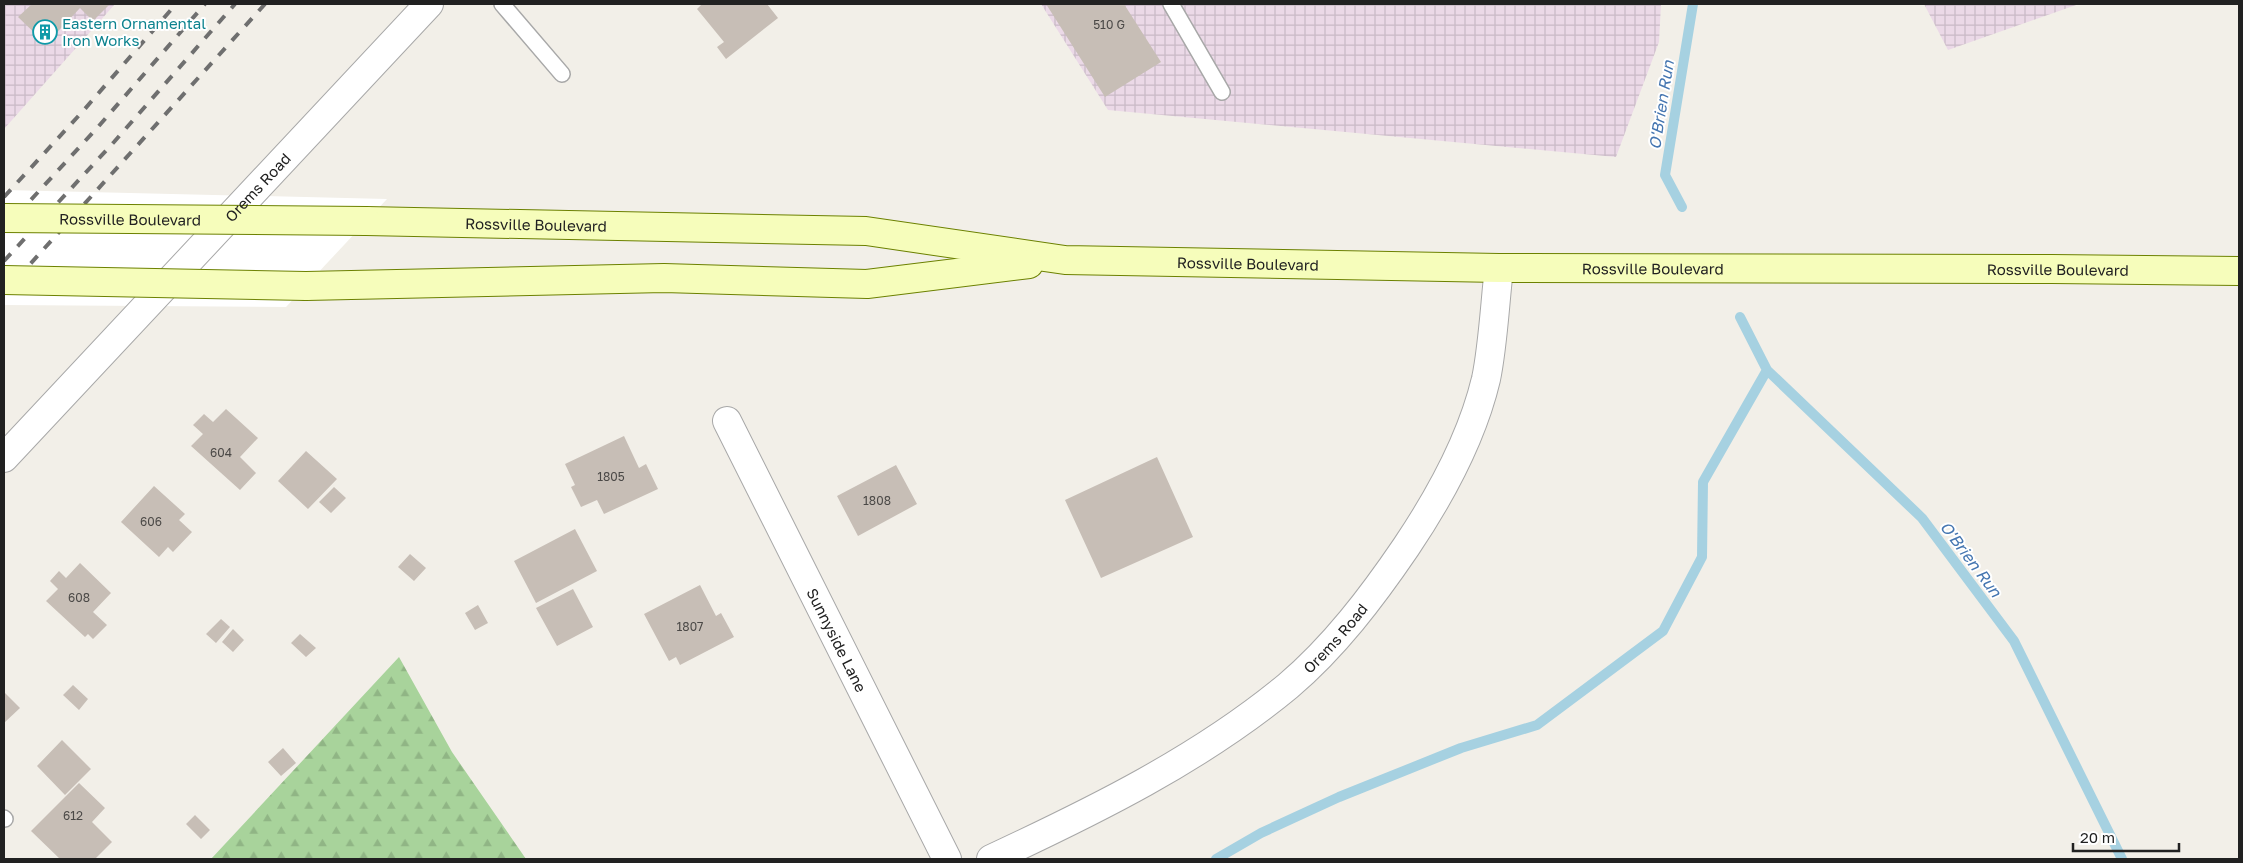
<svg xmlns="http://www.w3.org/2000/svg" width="2243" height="863" viewBox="0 0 2243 863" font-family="'Golos Text',sans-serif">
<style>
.industrial{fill:url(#industrial-grid)}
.forest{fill:url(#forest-firs)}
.pier{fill:#fff}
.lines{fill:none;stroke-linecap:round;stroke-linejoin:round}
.stream{stroke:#a6d1e1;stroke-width:10}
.building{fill:#c7beb6}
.lane-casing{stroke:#a8a8a8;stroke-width:18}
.street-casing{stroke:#a8a8a8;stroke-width:30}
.secondary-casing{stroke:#6c8100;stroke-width:30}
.lane{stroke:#fff;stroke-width:15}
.street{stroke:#fff;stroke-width:28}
.secondary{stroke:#f6fdbb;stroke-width:28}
.rail{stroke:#6f6f6f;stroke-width:4;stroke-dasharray:10 10;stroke-linecap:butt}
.secondary-bridge-casing{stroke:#6c8100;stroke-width:30;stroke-linecap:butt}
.secondary-bridge{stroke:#f6fdbb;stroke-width:28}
.labels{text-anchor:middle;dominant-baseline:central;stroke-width:4;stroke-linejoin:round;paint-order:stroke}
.number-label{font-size:12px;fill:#4a4846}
.culture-label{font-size:15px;fill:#0d838f;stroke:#fff;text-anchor:start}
.street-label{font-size:15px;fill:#212121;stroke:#fff}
.water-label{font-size:16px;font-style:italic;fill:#4475b0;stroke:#fff}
</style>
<defs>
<pattern id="industrial-grid" width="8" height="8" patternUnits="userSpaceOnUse" patternTransform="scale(1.25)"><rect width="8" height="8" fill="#ebd9e7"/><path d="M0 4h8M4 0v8" fill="none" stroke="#c9bac6"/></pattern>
<pattern id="forest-firs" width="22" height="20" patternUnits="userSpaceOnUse" patternTransform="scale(1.25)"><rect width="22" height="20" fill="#a8d39b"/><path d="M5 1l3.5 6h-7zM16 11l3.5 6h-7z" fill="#90b585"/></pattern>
</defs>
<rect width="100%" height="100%" fill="#f2efe8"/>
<path class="industrial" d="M 4,4 L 115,4 L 4,129 Z
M 1041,4 L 1661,4 L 1659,42 L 1616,157 L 1108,110 Z
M 1924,4 L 2079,4 L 1948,50 Z"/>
<path class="forest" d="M 399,657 L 452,752 L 526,859 L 211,859 Z"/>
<path class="pier" d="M 4,190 L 387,199 L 286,307 L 4,305 Z"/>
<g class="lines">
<path class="stream" d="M 1682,207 L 1665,175 L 1693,4
M 1740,317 L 1767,370 L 1922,518 L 2014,641 L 2122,859
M 1216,859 L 1261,833 L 1339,797 L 1461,748 L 1537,725 L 1663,631 L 1702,557 L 1703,482 L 1767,370"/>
</g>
<path class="building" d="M 32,4 L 110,4 L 93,21 L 80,8 L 46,44 L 18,17 Z
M 702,4 L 767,4 L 778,18 L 726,59 L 717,47 L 724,42 L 697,9 Z
M 1046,4 L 1124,4 L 1161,62 L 1105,97 Z
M 226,409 L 258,438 L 240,457 L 256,473 L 240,490 L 191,446 L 203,434 L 193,425 L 204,414 L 213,422 Z
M 624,436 L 639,468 L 646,464 L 658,489 L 604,514 L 597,500 L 581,507 L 571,487 L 575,485 L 565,464 Z
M 306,451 L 337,479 L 308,509 L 278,481 Z
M 1157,457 L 1193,537 L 1101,578 L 1065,500 Z
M 896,465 L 917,504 L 858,536 L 837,496 Z
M 154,486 L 185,514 L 179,520 L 192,532 L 173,552 L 168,547 L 159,557 L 121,522 Z
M 334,487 L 346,498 L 331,513 L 319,502 Z
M 575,529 L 597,571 L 536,603 L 514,561 Z
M 410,554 L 426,568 L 414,581 L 398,567 Z
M 80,563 L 111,593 L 93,612 L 107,625 L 93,639 L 88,634 L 85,637 L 46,601 L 58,589 L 50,581 L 59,571 L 66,578 Z
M 700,585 L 716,616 L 721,613 L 734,637 L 680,665 L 676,657 L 669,661 L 644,614 Z
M 573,589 L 593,627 L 557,646 L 536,608 Z
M 478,605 L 488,623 L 475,630 L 465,613 Z
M 221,619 L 230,627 L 216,643 L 206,634 Z
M 233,629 L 244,640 L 233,652 L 222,642 Z
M 300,634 L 316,648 L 306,657 L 291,643 Z
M 73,685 L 88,699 L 79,710 L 63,695 Z
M 4,692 L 20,708 L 4,723 Z
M 62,740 L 91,769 L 65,795 L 37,766 Z
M 283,748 L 296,763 L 281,776 L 268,762 Z
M 79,783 L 105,808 L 92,822 L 112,842 L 95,859 L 60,859 L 31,831 Z
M 195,815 L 210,830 L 201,839 L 186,824 Z"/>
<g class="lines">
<g class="lane-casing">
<path id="lane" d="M 502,4 L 562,74
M 1171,4 L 1222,92
M 4,818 L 5,819"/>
</g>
<g class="street-casing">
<g id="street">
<path id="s1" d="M 727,421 L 947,859"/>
<path id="s2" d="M 4,458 L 429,4"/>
<path id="s3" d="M 991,859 C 1094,811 1200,759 1288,686 C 1334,647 1372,597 1406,547 C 1439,498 1472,438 1486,379 C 1493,346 1495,302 1499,268"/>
</g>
</g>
<g class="secondary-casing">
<g id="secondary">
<path id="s4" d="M 366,221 L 866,231 L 1065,260 L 1499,268 L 2052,269 L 2239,271"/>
<path d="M 306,286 L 664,278 L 867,284 L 1029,264"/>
</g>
</g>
<use href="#lane" class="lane"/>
<use href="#street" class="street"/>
<use href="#secondary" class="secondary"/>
<path class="rail" d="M 4,197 L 83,111 L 176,4
M 4,229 L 98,127 L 205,4
M 4,261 L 114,142 L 235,4
M 4,293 L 265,4"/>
<g class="secondary-bridge-casing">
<g id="secondary-bridge">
<path id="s5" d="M 4,218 L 366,221"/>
<path d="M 4,280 L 306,286"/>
</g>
</g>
<use href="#secondary-bridge" class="secondary-bridge"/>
</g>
<defs>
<g id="building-ring" transform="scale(1.25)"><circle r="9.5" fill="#fff" stroke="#0f9aa8" stroke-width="1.5"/><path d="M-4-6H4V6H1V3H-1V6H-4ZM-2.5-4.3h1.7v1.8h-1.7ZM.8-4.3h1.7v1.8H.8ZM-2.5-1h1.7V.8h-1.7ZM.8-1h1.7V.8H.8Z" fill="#0f9aa8"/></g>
</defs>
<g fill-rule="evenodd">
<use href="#building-ring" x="45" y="32"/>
</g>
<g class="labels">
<g class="number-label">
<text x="1109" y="24">510 G</text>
<text x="221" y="452">604</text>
<text x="611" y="476">1805</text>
<text x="877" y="500">1808</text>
<text x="151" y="521">606</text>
<text x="79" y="597">608</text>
<text x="690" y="626">1807</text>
<text x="73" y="815">612</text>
</g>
<g class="culture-label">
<text x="62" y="23">Eastern Ornamental<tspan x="62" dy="17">Iron Works</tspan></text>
</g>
<g class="street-label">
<text stroke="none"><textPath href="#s2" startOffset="371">Orems Road</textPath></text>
<text stroke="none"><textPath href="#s5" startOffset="126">Rossville Boulevard</textPath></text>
<text stroke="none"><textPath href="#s4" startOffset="170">Rossville Boulevard</textPath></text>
<text stroke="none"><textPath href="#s4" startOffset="884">Rossville Boulevard</textPath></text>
<text stroke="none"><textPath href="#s4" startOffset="1289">Rossville Boulevard</textPath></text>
<text stroke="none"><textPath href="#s4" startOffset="1694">Rossville Boulevard</textPath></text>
<text stroke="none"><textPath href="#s3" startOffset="412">Orems Road</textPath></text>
<text stroke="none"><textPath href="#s1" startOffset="245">Sunnyside Lane</textPath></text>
</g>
<g class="water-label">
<text transform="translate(1661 105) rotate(-81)">O'Brien Run</text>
<text transform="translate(1971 559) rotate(53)">O'Brien Run</text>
</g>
</g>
<rect width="2243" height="863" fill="none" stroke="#212121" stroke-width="10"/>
<path d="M2073 843v8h106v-8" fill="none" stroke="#212121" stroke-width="2.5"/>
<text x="2080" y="843" font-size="15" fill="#212121" stroke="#ffffff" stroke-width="4" paint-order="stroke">20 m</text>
</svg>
